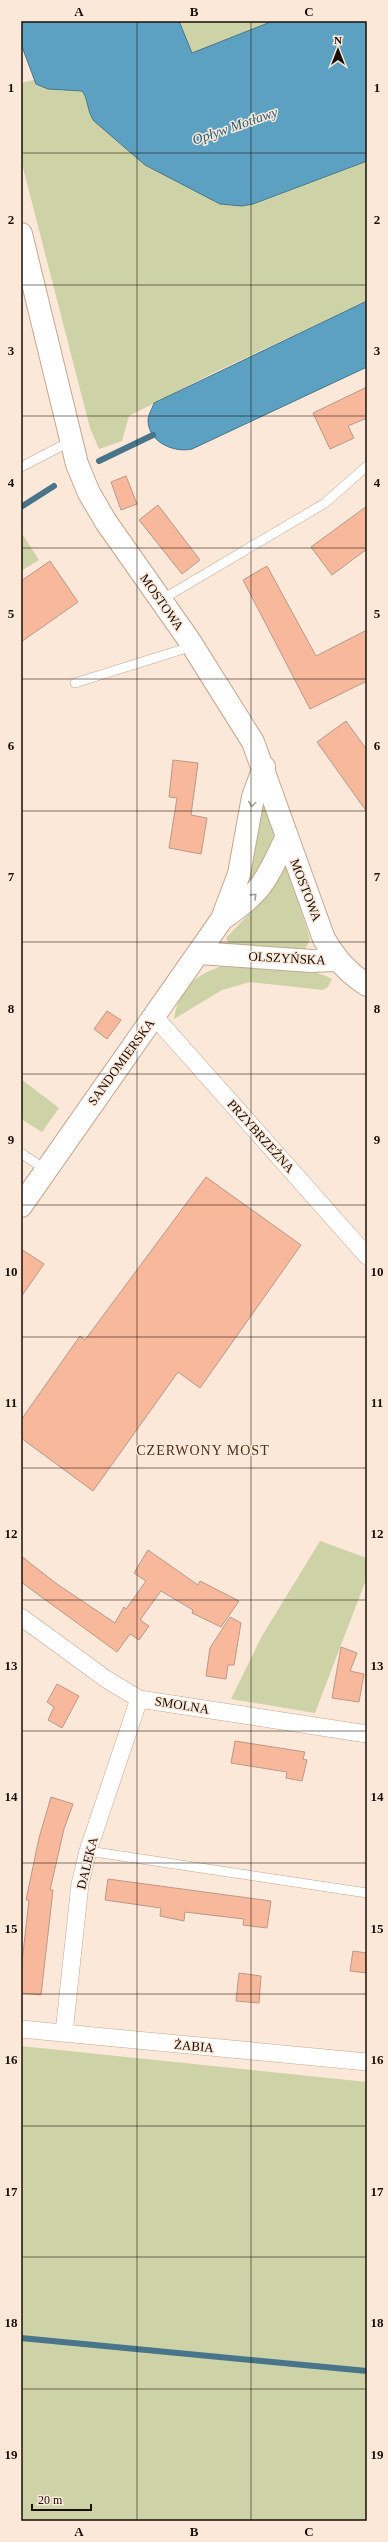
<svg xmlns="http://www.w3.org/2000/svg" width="388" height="2542" viewBox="0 0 388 2542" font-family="Georgia,serif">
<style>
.green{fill:#cdd2a7}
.water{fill:#5ca1c2;stroke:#48758a}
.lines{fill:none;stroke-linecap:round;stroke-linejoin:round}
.stream{stroke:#48758a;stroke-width:6}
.building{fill:#f8b89b;stroke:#bc9888}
.service-casing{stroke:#c6a890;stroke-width:10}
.minor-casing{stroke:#c6a890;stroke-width:18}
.tertiary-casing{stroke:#c6a890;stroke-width:24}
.service{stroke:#fff;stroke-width:9}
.minor{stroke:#fff;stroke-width:17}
.tertiary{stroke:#fff;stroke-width:22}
.oneway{stroke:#a39f9b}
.grid{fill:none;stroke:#190e06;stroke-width:1;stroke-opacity:0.55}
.labels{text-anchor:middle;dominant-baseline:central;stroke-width:3;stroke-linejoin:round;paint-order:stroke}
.street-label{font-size:13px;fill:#190e06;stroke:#fbe8d9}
.water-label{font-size:14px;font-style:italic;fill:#275d75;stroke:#fbe8d9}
.neighbourhood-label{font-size:14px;letter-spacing:1px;fill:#49301b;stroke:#fbe8d9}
.neatline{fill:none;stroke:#190e06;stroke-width:1.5}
.grid-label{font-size:13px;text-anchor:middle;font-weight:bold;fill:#190e06}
</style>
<rect width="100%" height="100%" fill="#fbe8d9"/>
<path class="green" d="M 179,21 L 273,21 L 192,54 Z
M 34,80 C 43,93 68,90 82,91 C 88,97 87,112 94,121 L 145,165 L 220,204 L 253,204 L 367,161 L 367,301 L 213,373 L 129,416 L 122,441 L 99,449 L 90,428 L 21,160 L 21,83 Z
M 21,532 L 39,560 L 21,571 Z
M 264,804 C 267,812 274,823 275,831 C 276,854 257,873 245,890 L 261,807 Z
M 284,867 L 288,869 L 310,939 L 305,950 L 230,945 L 226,938 L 263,899 Z
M 226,965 C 259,967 301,963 332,979 L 328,987 L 323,990 L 250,982 L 222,990 L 174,1019 C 179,988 197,973 226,965 Z
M 21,1079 L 59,1108 L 42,1132 L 21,1119 Z
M 320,1541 L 367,1558 L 367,1577 L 315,1713 L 231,1699 L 262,1636 Z
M 21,2046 L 367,2082 L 367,2521 L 21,2521 Z"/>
<path class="water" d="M 21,21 L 179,21 L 192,53 L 273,21 L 367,21 L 367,161 L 253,204 L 242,206 L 220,204 L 145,165 L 94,121 C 87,112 88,97 82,91 L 48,89 L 36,84 L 21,44 Z
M 367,301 L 367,367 L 192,449 C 175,453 149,443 148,421 C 148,415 152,409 154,403 Z"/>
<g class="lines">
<path class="stream" d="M 99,461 L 153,435
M 21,507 L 54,486
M 21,2338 L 367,2371"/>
</g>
<path class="building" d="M 367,387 L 367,418 L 348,426 L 354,438 L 330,449 L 313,413 Z
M 126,476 L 137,504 L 121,510 L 111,482 Z
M 158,505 L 200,560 L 182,574 L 139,520 Z
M 367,506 L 367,549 L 332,575 L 311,547 Z
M 50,561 L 78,602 L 21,642 L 21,581 Z
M 267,566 L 316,656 L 367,630 L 367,681 L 310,709 L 243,580 Z
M 346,721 L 367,750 L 367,812 L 317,742 Z
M 173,760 L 198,763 L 191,815 L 207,818 L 201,854 L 169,848 L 177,798 L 169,797 Z
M 107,1011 L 121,1020 L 107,1039 L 94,1029 Z
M 206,1177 L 301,1245 L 200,1388 L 178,1372 L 93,1491 L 21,1438 L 21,1420 L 80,1336 L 85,1340 Z
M 21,1249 L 44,1264 L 21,1297 Z
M 148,1550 L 198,1585 L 200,1581 L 239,1601 L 221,1627 L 192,1613 L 193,1610 L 161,1591 L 140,1620 L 149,1626 L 139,1640 L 130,1634 L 117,1652 L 21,1582 L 21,1556 L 57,1584 L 115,1623 L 124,1607 L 126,1609 L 146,1581 L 134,1573 Z
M 230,1617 L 241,1623 L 234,1665 L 228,1665 L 226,1679 L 206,1676 L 210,1648 Z
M 341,1647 L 357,1653 L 350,1671 L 364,1674 L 359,1702 L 332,1698 Z
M 57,1684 L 79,1696 L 62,1728 L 48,1720 L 54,1707 L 47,1702 Z
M 235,1741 L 305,1752 L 303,1759 L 307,1760 L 302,1781 L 286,1778 L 287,1772 L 231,1763 Z
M 51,1797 L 73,1804 L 64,1829 L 50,1890 L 53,1890 L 41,1995 L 21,1993 L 21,1971 L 29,1900 L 26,1900 L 39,1838 Z
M 108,1879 L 271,1901 L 267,1928 L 243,1925 L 244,1919 L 185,1912 L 184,1921 L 160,1916 L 161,1908 L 105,1900 Z
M 353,1951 L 367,1953 L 367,1973 L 350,1971 Z
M 239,1973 L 261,1976 L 259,2003 L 236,2001 Z"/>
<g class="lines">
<g class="service-casing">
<path id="service" d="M 21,467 L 71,441
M 161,600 L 325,503 L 367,466
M 75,683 L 193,646
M 21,1153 L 46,1170
M 88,1851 L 367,1893"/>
</g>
<g class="minor-casing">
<path id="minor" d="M 154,1016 L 367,1256
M 21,1617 L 106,1679 L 139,1699 L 367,1734
M 21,2029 L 367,2062
M 64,2033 L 80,1884 L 88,1851 L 139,1699"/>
</g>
<g class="tertiary-casing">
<path id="tertiary" d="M 21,234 L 77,464 L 89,493 L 106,522 L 189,640 L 253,742 L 324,939 C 336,959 347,972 367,985
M 222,919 C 262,892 266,881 286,838
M 199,953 L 311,961 L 336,960
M 21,1206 L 222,919 L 239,874 L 253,797 L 264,767"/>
</g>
<use href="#service" class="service"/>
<use href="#minor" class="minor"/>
<use href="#tertiary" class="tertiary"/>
</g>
<defs><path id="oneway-chevron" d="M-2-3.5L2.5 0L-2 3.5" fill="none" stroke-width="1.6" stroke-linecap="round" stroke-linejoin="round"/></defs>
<g class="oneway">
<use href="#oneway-chevron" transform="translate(252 804) rotate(98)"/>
<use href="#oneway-chevron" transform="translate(254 896) rotate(-45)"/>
</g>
<path class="grid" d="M 137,21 L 137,2521M 251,21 L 251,2521M 21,153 L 367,153M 21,285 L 367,285M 21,416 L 367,416M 21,548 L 367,548M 21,679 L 367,679M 21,811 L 367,811M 21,942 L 367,942M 21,1074 L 367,1074M 21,1205 L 367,1205M 21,1337 L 367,1337M 21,1468 L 367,1468M 21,1600 L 367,1600M 21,1731 L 367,1731M 21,1863 L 367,1863M 21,1994 L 367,1994M 21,2126 L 367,2126M 21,2257 L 367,2257M 21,2389 L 367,2389"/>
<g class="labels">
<g class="street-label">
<text transform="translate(162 602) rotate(55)">MOSTOWA</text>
<text transform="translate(306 890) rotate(69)">MOSTOWA</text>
<text transform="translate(287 958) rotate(3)">OLSZYŃSKA</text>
<text transform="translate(121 1062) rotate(-54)">SANDOMIERSKA</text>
<text transform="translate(261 1136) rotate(48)">PRZYBRZEŻNA</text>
<text transform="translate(182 1705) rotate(9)">SMOLNA</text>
<text transform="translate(87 1863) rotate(-76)">DALEKA</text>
<text transform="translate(194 2046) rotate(5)">ŻABIA</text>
</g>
<g class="water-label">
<text transform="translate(235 126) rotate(-19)">Opływ Motławy</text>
</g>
<g class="neighbourhood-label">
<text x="203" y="1450">CZERWONY MOST</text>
</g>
</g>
<rect width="388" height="2542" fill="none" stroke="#fbe8d9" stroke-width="44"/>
<g transform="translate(338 50)" stroke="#fbe8d9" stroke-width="3" paint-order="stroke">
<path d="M0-3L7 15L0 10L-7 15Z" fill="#190e06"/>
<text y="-6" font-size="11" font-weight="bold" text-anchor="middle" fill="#190e06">N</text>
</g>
<path d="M32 2504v6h59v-6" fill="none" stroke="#190e06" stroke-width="2"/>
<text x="38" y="2504" font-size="12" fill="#190e06" stroke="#fbe8d9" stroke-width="3" paint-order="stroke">20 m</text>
<rect x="22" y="22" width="344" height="2498" class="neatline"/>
<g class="grid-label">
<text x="79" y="16">A</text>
<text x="194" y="16">B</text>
<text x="309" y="16">C</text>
<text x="11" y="92">1</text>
<text x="377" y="92">1</text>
<text x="11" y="224">2</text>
<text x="377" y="224">2</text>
<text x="11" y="355">3</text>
<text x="377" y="355">3</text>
<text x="11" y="487">4</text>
<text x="377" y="487">4</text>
<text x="11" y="618">5</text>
<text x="377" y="618">5</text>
<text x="11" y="750">6</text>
<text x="377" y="750">6</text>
<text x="11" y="881">7</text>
<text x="377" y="881">7</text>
<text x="11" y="1013">8</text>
<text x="377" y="1013">8</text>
<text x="11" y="1144">9</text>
<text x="377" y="1144">9</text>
<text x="11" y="1276">10</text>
<text x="377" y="1276">10</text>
<text x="11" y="1407">11</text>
<text x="377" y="1407">11</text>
<text x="11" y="1538">12</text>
<text x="377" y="1538">12</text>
<text x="11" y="1670">13</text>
<text x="377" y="1670">13</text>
<text x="11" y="1801">14</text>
<text x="377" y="1801">14</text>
<text x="11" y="1933">15</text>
<text x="377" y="1933">15</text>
<text x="11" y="2064">16</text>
<text x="377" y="2064">16</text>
<text x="11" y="2196">17</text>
<text x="377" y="2196">17</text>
<text x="11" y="2327">18</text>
<text x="377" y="2327">18</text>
<text x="11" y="2459">19</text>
<text x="377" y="2459">19</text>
<text x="79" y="2536">A</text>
<text x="194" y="2536">B</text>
<text x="309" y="2536">C</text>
</g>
</svg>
